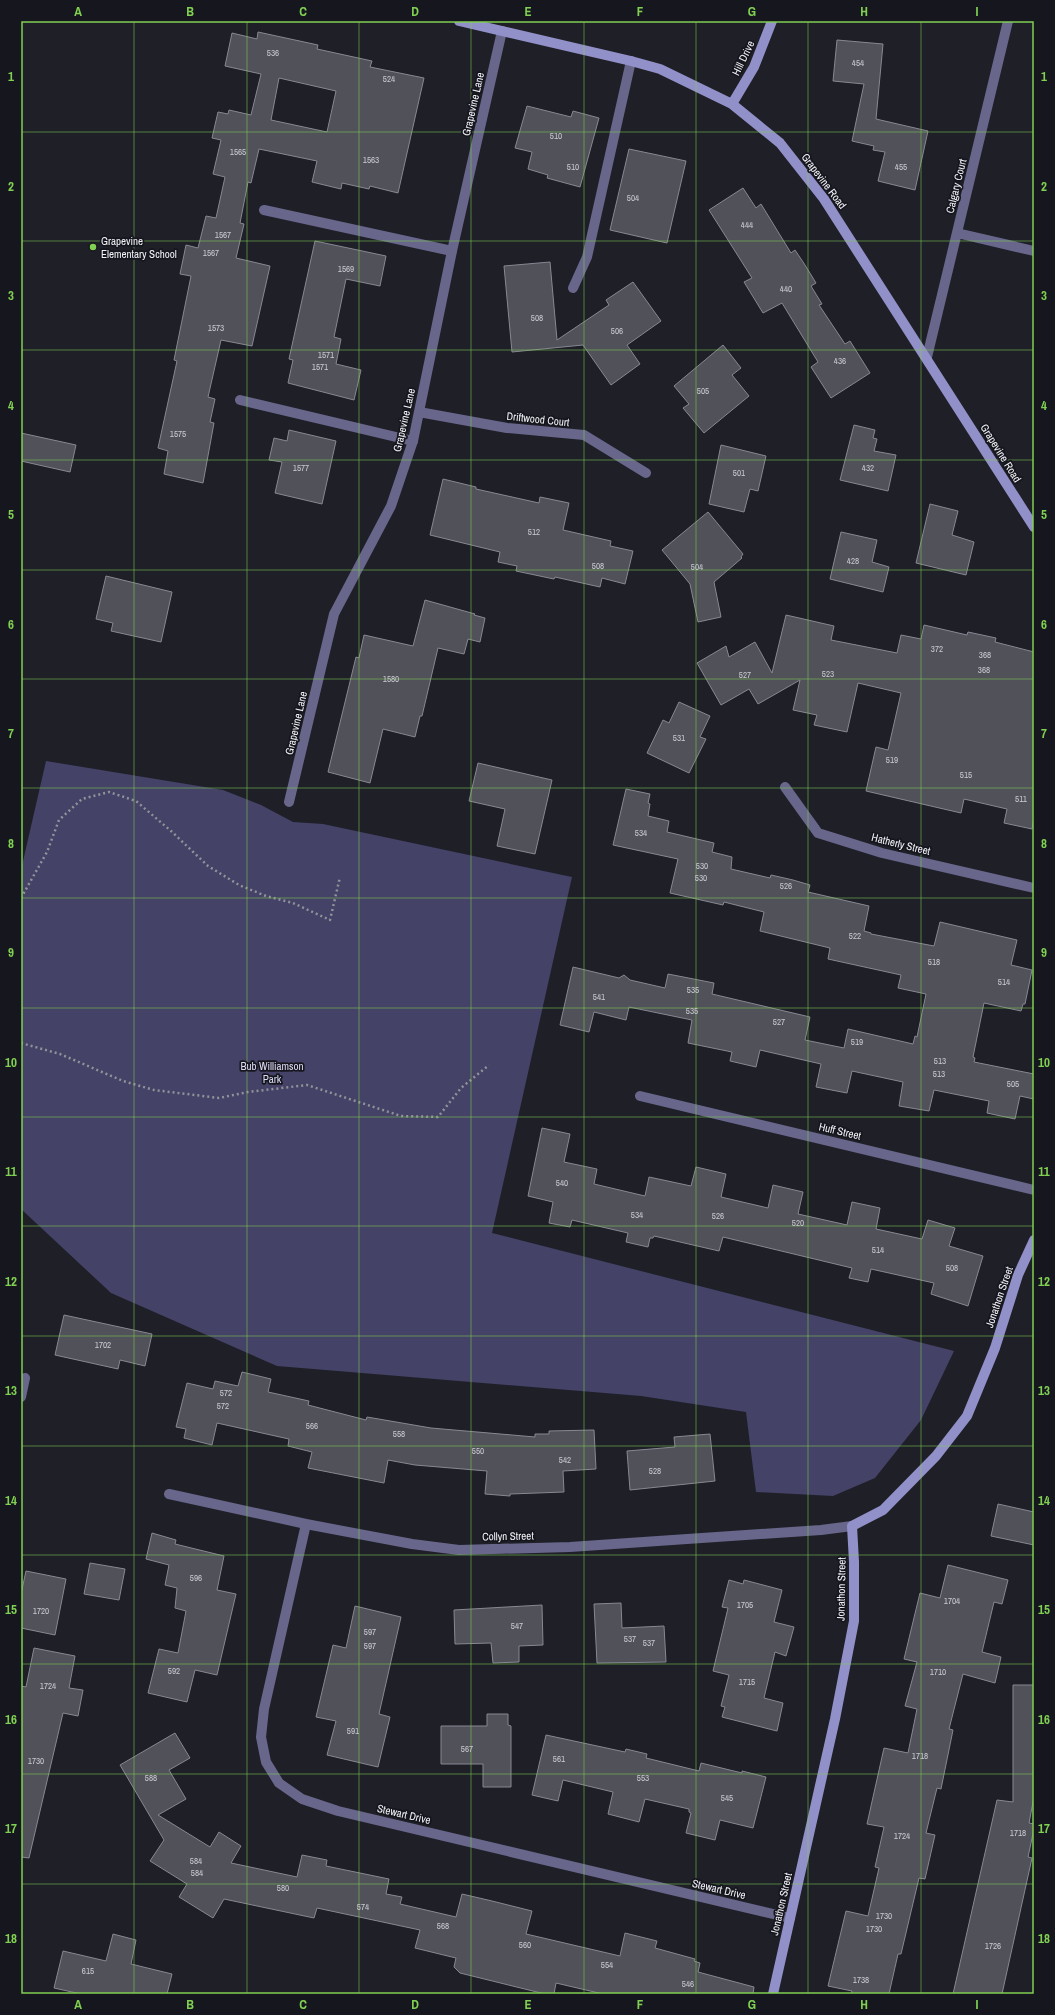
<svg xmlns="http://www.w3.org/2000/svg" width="1055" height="2015" viewBox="0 0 1055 2015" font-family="'Archivo Narrow',sans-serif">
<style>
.green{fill:#444267}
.building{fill:#51515a;stroke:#888893;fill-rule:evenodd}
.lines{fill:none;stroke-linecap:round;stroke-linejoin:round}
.path{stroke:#929299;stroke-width:2.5;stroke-dasharray:2 3;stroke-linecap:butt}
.lane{stroke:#68678b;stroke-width:10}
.street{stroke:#68678b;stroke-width:10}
.secondary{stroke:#9290c8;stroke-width:10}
.grid{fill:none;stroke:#80d051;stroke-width:1;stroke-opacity:0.55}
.poi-dot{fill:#80d051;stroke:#16161e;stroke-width:1.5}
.labels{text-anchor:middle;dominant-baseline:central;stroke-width:3.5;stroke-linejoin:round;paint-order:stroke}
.number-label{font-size:9px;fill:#c9c9d0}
.street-label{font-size:11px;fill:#f1f1f7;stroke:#16161e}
.poi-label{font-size:11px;fill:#f1f1f7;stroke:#16161e;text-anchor:start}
.park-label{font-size:11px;fill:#dbdbf6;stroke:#16161e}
.neatline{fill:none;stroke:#80d051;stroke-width:1.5}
.grid-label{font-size:13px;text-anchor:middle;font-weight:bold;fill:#80d051}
</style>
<rect width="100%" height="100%" fill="#1f1f28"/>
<path class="green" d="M 46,761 L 223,790 L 261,805 L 293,822 L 323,824 L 572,877 L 492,1233 L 954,1351 L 921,1420 L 875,1478 L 833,1496 L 756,1492 L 746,1412 L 641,1396 L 277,1366 L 111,1293 L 21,1209 L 21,870 Z"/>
<path class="building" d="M 258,32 L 318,45 L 317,49 L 372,61 L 370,67 L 424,78 L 398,193 L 370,186 L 369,189 L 342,183 L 341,189 L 312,182 L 317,161 L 259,149 L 251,183 L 248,182 L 240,223 L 244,224 L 236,258 L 270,266 L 252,346 L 221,340 L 208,397 L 215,399 L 210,422 L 214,423 L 203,483 L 164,474 L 168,451 L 158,448 L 177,361 L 174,360 L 191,276 L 180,274 L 186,245 L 198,248 L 206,216 L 216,218 L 225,177 L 213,174 L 221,140 L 212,138 L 218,112 L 228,114 L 229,110 L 251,115 L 261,74 L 225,66 L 232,33 L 257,39 ZM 279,78 L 336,91 L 327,132 L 271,120 Z
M 837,40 L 883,44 L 876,119 L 928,131 L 915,190 L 878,181 L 885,152 L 873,150 L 874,146 L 852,141 L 864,84 L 833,81 Z
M 527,106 L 571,117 L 573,111 L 599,118 L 580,187 L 547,178 L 548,175 L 528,169 L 532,152 L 515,148 Z
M 629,149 L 686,161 L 667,243 L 610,230 Z
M 743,188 L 756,208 L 761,204 L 791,253 L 795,250 L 805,265 L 816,283 L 811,286 L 822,304 L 819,305 L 845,344 L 850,341 L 870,373 L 831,398 L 811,367 L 818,362 L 782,303 L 763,313 L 744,282 L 752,278 L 709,210 Z
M 315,241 L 386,256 L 380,286 L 346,279 L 334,337 L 341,339 L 336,364 L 361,370 L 354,400 L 288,383 L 293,360 L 289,359 Z
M 550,262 L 557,340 L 609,305 L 606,300 L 633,282 L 661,321 L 627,345 L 640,364 L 611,385 L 583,345 L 512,352 L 504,266 Z
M 723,345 L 741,368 L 732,375 L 749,396 L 704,433 L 683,408 L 689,404 L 674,386 Z
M 854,425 L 875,430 L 873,438 L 877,439 L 874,451 L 896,455 L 888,491 L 840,480 Z
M 289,430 L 336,441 L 322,504 L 275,493 L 282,462 L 269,460 L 274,438 L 287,441 Z
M 21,433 L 76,445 L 70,472 L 21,461 Z
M 721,445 L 766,456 L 758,491 L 750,489 L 744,512 L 709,504 Z
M 443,479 L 476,487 L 476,489 L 539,503 L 540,497 L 569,503 L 563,530 L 611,541 L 610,546 L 633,551 L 625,584 L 602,578 L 600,587 L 555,577 L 554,579 L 516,571 L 517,566 L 498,562 L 500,552 L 430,535 Z
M 930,504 L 958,511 L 952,535 L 974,542 L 966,575 L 916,563 Z
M 708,512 L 743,554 L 741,557 L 742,558 L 714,582 L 721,617 L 698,622 L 690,584 L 662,550 Z
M 841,532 L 877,540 L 872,562 L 889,567 L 883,592 L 830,579 Z
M 106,576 L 172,592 L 161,642 L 111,631 L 113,623 L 96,619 Z
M 425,600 L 475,614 L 474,615 L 485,618 L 480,642 L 468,639 L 464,654 L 438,648 L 422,716 L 420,716 L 415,737 L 383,729 L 370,783 L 328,772 L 356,657 L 359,658 L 364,635 L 413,646 Z
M 786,615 L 834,626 L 831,640 L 897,653 L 901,635 L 921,639 L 924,625 L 967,635 L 968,632 L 996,638 L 995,642 L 1034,652 L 1034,817 L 1032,829 L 1004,823 L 1007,809 L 964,799 L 961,813 L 866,791 L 876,747 L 888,750 L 901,693 L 858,683 L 847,732 L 814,725 L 817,715 L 793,710 L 800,680 L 758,704 L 749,689 L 721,705 L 697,663 L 726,646 L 729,657 L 755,642 L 772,673 Z
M 679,702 L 710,716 L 700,737 L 706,739 L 689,773 L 647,753 L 663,720 L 669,723 Z
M 478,763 L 552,780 L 535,854 L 497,846 L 505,809 L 469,801 Z
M 626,789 L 650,794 L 648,803 L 650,804 L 648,816 L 669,821 L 667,832 L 714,843 L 712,852 L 732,857 L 731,869 L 770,878 L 771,875 L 793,880 L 810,885 L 808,892 L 869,906 L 864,931 L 871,933 L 871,934 L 934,946 L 940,922 L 1017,940 L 1011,965 L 1032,970 L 1025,1004 L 1023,1004 L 1021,1011 L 984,1003 L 973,1057 L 975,1058 L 974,1062 L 1034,1074 L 1034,1099 L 1020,1096 L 1015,1119 L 987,1113 L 989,1101 L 934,1090 L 929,1111 L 899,1106 L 903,1082 L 852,1071 L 847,1093 L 816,1087 L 821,1064 L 760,1050 L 756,1067 L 730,1061 L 732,1052 L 688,1043 L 692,1020 L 629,1007 L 626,1020 L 594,1012 L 589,1032 L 560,1025 L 573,967 L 619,978 L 624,975 L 630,980 L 665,988 L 668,974 L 714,983 L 712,994 L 810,1017 L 805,1040 L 844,1048 L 848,1029 L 913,1044 L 915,1036 L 917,1037 L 926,994 L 898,988 L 901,975 L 828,959 L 830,948 L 760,931 L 764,912 L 724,902 L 723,905 L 670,893 L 678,859 L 613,845 Z
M 542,1128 L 570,1134 L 564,1162 L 597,1169 L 594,1184 L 645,1196 L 649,1177 L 691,1186 L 696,1167 L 726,1174 L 721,1197 L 768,1208 L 773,1185 L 803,1192 L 798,1214 L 847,1225 L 852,1202 L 880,1208 L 876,1229 L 922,1239 L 928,1220 L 955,1228 L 949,1246 L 983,1256 L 968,1306 L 931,1294 L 934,1283 L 871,1269 L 868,1282 L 849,1278 L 852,1268 L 723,1237 L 719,1251 L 654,1236 L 653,1238 L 650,1238 L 648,1247 L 626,1242 L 628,1233 L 572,1220 L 570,1227 L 549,1223 L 553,1202 L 528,1196 Z
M 64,1315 L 152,1334 L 145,1366 L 120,1360 L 118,1369 L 55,1355 Z
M 242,1372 L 271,1379 L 268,1392 L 309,1401 L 308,1405 L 366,1420 L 367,1417 L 431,1428 L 535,1437 L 535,1434 L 549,1434 L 549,1431 L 594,1430 L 596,1469 L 563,1471 L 564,1492 L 510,1494 L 510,1496 L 485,1494 L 487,1471 L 415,1465 L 388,1460 L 384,1483 L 308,1468 L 312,1452 L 288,1446 L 289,1439 L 217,1423 L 212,1445 L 184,1438 L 186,1429 L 176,1427 L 187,1383 L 213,1389 L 215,1381 L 238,1386 Z
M 710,1434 L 715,1481 L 630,1490 L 627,1451 L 675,1447 L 674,1437 Z
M 998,1504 L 1034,1512 L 1034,1545 L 991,1536 Z
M 152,1533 L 176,1540 L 175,1544 L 224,1556 L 217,1590 L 236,1594 L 217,1675 L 195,1670 L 187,1702 L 148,1693 L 159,1649 L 178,1653 L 186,1611 L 175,1608 L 177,1588 L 165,1585 L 169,1565 L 146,1559 Z
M 90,1563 L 125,1569 L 119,1600 L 84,1594 Z
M 948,1565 L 1008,1580 L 1002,1604 L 994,1602 L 982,1652 L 1001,1657 L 995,1683 L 963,1674 L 949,1729 L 953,1730 L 941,1789 L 937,1788 L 926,1833 L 935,1835 L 925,1879 L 919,1878 L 901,1954 L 898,1954 L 889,1994 L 851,1994 L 852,1991 L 828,1986 L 846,1911 L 868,1916 L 879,1868 L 875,1867 L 884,1827 L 867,1824 L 884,1748 L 908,1753 L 917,1709 L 905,1706 L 917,1662 L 904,1659 L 920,1593 L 940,1598 Z
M 26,1571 L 66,1579 L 55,1635 L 21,1628 L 21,1594 Z
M 729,1580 L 743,1584 L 744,1580 L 782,1590 L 774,1622 L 794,1627 L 786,1656 L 775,1652 L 764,1698 L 783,1703 L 777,1731 L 722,1717 L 725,1707 L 721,1706 L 729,1675 L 713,1671 L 728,1608 L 722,1607 Z
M 621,1603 L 622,1628 L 664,1626 L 666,1662 L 597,1663 L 594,1604 Z
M 542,1605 L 543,1645 L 519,1646 L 519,1662 L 493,1663 L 491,1643 L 455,1644 L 454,1610 Z
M 355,1606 L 401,1617 L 379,1714 L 390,1717 L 378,1767 L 327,1755 L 336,1721 L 316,1717 L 333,1645 L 346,1648 Z
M 34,1648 L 75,1656 L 69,1688 L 83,1690 L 78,1716 L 63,1713 L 29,1858 L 21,1857 L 21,1686 L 26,1687 Z
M 1013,1685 L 1034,1685 L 1034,1797 L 1029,1823 L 1034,1824 L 1034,1829 L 1028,1857 L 1032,1858 L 1002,1994 L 953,1994 L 997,1800 L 1013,1802 Z
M 487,1714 L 508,1714 L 508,1725 L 511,1726 L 511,1787 L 483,1787 L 483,1764 L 441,1764 L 441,1726 L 487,1726 Z
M 175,1733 L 190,1758 L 169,1770 L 186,1799 L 158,1815 L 210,1847 L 219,1832 L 241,1846 L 231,1863 L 297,1877 L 302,1855 L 327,1860 L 326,1866 L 389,1879 L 386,1894 L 402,1897 L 400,1904 L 456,1917 L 462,1894 L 492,1901 L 532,1911 L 526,1934 L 620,1956 L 625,1933 L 657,1941 L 655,1948 L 695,1959 L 694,1961 L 700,1963 L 698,1972 L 754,1987 L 753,1994 L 603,1994 L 556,1983 L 554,1994 L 545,1994 L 460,1973 L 454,1967 L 456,1958 L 415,1948 L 420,1930 L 317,1908 L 314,1918 L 224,1899 L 213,1918 L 179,1897 L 187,1884 L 150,1861 L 164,1840 L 120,1765 Z
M 546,1735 L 625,1752 L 626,1749 L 647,1754 L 646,1758 L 699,1771 L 701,1763 L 742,1773 L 742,1771 L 766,1777 L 753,1828 L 720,1820 L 715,1840 L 686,1833 L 691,1813 L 689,1812 L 689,1809 L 645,1799 L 639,1822 L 608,1814 L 613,1792 L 563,1780 L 558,1801 L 532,1795 Z
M 113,1934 L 136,1940 L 131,1964 L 172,1974 L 167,1994 L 81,1994 L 54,1988 L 63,1951 L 106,1961 Z"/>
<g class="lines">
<path class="path" d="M 21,898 L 47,852 L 59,820 L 82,799 L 109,792 L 136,801 L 171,831 L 208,866 L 239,885 L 266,896 L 293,903 L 330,920 L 340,877
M 21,1043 L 60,1054 L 123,1081 L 154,1090 L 219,1098 L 248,1092 L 307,1085 L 401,1116 L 438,1117 L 461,1088 L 489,1065"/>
<path class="lane" d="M 264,210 L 452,251
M 573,288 L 587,257 L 631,61
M 240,400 L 413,441"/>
<path class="street" d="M 957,233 L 1034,251
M 927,357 L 1008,21
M 419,412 L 507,428 L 584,435 L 646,473
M 785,787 L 818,833 L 882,853 L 1034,888
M 289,802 L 334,614 L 391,506 L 413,441 L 452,251 L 502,31
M 640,1096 L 1034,1190
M 21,1397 L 25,1378
M 169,1494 L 306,1524 L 412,1544 L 459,1550 L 570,1547 L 821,1530 L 852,1526
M 306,1524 L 264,1709 L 261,1737 L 266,1762 L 279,1783 L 302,1799 L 338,1811 L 790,1918"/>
<path class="secondary" d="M 459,21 L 631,61 L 660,69 L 732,104 L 780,143 L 824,199 L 1034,527
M 732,104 L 754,67 L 772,21
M 773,1994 L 835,1719 L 854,1621 L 854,1562 L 852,1526 L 883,1510 L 936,1456 L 967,1416 L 995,1348 L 1018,1275 L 1034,1240"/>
</g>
<path class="grid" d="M 134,21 L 134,1994M 247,21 L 247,1994M 359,21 L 359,1994M 471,21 L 471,1994M 584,21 L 584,1994M 696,21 L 696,1994M 808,21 L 808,1994M 921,21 L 921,1994M 21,132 L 1034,132M 21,241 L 1034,241M 21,350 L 1034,350M 21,460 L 1034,460M 21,570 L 1034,570M 21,679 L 1034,679M 21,788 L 1034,788M 21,898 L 1034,898M 21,1008 L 1034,1008M 21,1117 L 1034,1117M 21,1226 L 1034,1226M 21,1336 L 1034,1336M 21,1446 L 1034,1446M 21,1555 L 1034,1555M 21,1664 L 1034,1664M 21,1774 L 1034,1774M 21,1884 L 1034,1884"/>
<circle class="poi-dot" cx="93" cy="247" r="4"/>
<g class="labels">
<g class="number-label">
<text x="273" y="53">536</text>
<text x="858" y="63">454</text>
<text x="389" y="79">524</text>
<text x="556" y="136">510</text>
<text x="238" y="152">1565</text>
<text x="371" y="160">1563</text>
<text x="573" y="167">510</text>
<text x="901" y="167">455</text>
<text x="633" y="198">504</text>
<text x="747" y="225">444</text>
<text x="223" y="235">1567</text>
<text x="211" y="253">1567</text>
<text x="346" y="269">1569</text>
<text x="786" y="289">440</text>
<text x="537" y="318">508</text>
<text x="216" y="328">1573</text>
<text x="617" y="331">506</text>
<text x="326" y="355">1571</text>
<text x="840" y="361">436</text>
<text x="320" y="367">1571</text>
<text x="703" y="391">505</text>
<text x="178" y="434">1575</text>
<text x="301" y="468">1577</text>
<text x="868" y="468">432</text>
<text x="739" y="473">501</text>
<text x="534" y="532">512</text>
<text x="853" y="561">428</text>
<text x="598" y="566">508</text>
<text x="697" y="567">504</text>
<text x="937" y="649">372</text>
<text x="985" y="655">368</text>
<text x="984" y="670">368</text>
<text x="828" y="674">523</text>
<text x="745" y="675">527</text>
<text x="391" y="679">1580</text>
<text x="679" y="738">531</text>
<text x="892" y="760">519</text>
<text x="966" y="775">515</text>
<text x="1021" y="799">511</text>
<text x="641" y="833">534</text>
<text x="702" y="866">530</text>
<text x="701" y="878">530</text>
<text x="786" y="886">526</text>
<text x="855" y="936">522</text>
<text x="934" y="962">518</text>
<text x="1004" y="982">514</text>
<text x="693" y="990">535</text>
<text x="599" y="997">541</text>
<text x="692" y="1011">535</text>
<text x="779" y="1022">527</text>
<text x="857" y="1042">519</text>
<text x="940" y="1061">513</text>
<text x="939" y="1074">513</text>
<text x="1013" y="1084">505</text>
<text x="562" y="1183">540</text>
<text x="637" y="1215">534</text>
<text x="718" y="1216">526</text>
<text x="798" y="1223">520</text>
<text x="878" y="1250">514</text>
<text x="952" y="1268">508</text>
<text x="103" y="1345">1702</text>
<text x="226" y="1393">572</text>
<text x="223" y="1406">572</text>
<text x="312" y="1426">566</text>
<text x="399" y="1434">558</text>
<text x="478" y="1451">550</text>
<text x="565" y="1460">542</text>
<text x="655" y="1471">528</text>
<text x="196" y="1578">596</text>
<text x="952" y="1601">1704</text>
<text x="745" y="1605">1705</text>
<text x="41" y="1611">1720</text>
<text x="517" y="1626">547</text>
<text x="370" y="1632">597</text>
<text x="630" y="1639">537</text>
<text x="649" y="1643">537</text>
<text x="370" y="1646">597</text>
<text x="174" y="1671">592</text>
<text x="938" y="1672">1710</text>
<text x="747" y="1682">1715</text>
<text x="48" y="1686">1724</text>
<text x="353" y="1731">591</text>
<text x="467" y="1749">567</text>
<text x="920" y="1756">1718</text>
<text x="559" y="1759">561</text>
<text x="36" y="1761">1730</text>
<text x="151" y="1778">588</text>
<text x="643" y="1778">553</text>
<text x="727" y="1798">545</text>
<text x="1018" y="1833">1718</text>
<text x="902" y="1836">1724</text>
<text x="196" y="1861">584</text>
<text x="197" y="1873">584</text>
<text x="283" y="1888">580</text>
<text x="363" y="1907">574</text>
<text x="884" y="1916">1730</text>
<text x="443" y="1926">568</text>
<text x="874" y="1929">1730</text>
<text x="525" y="1945">560</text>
<text x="993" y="1946">1726</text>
<text x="607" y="1965">554</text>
<text x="88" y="1971">615</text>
<text x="861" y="1980">1738</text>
<text x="688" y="1984">546</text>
</g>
<g class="street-label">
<text transform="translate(743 58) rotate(-64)">Hill Drive</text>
<text transform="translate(473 104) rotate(-77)">Grapevine Lane</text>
<text transform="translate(824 181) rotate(53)">Grapevine Road</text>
<text transform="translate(956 186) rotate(-76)">Calgary Court</text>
<text transform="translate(538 419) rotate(6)">Driftwood Court</text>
<text transform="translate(404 420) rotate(-77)">Grapevine Lane</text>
<text transform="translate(1001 453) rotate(58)">Grapevine Road</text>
<text transform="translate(296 723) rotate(-77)">Grapevine Lane</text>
<text transform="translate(901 844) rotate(14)">Hatherly Street</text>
<text transform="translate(840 1131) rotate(13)">Huff Street</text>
<text transform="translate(999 1297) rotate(-71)">Jonathon Street</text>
<text transform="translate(508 1536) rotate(-1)">Collyn Street</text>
<text transform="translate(841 1589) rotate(-89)">Jonathon Street</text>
<text transform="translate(404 1814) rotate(13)">Stewart Drive</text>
<text transform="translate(719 1889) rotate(13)">Stewart Drive</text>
<text transform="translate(781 1904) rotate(-77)">Jonathon Street</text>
</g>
<g class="poi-label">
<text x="101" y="241">Grapevine<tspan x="101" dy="13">Elementary School</tspan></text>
</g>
<g class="park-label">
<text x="272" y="1066">Bub Williamson<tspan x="272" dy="13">Park</tspan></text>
</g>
</g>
<rect width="1055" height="2015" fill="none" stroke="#16161e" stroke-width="44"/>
<rect x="22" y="22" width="1011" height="1971" class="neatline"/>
<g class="grid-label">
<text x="78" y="16">A</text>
<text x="190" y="16">B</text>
<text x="303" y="16">C</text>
<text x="415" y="16">D</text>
<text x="528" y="16">E</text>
<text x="640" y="16">F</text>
<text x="752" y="16">G</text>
<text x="864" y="16">H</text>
<text x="977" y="16">I</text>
<text x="11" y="81">1</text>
<text x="1044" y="81">1</text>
<text x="11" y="191">2</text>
<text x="1044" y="191">2</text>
<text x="11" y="300">3</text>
<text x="1044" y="300">3</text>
<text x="11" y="410">4</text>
<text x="1044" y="410">4</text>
<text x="11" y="519">5</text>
<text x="1044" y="519">5</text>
<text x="11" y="629">6</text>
<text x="1044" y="629">6</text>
<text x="11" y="738">7</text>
<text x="1044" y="738">7</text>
<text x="11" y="848">8</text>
<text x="1044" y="848">8</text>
<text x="11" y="957">9</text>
<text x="1044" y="957">9</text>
<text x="11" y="1067">10</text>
<text x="1044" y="1067">10</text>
<text x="11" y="1176">11</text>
<text x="1044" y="1176">11</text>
<text x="11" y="1286">12</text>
<text x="1044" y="1286">12</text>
<text x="11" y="1395">13</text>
<text x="1044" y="1395">13</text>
<text x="11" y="1505">14</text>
<text x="1044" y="1505">14</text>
<text x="11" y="1614">15</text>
<text x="1044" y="1614">15</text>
<text x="11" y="1724">16</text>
<text x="1044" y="1724">16</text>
<text x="11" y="1833">17</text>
<text x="1044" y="1833">17</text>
<text x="11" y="1943">18</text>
<text x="1044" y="1943">18</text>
<text x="78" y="2009">A</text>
<text x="190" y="2009">B</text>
<text x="303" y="2009">C</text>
<text x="415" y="2009">D</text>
<text x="528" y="2009">E</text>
<text x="640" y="2009">F</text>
<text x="752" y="2009">G</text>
<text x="864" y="2009">H</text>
<text x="977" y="2009">I</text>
</g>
</svg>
